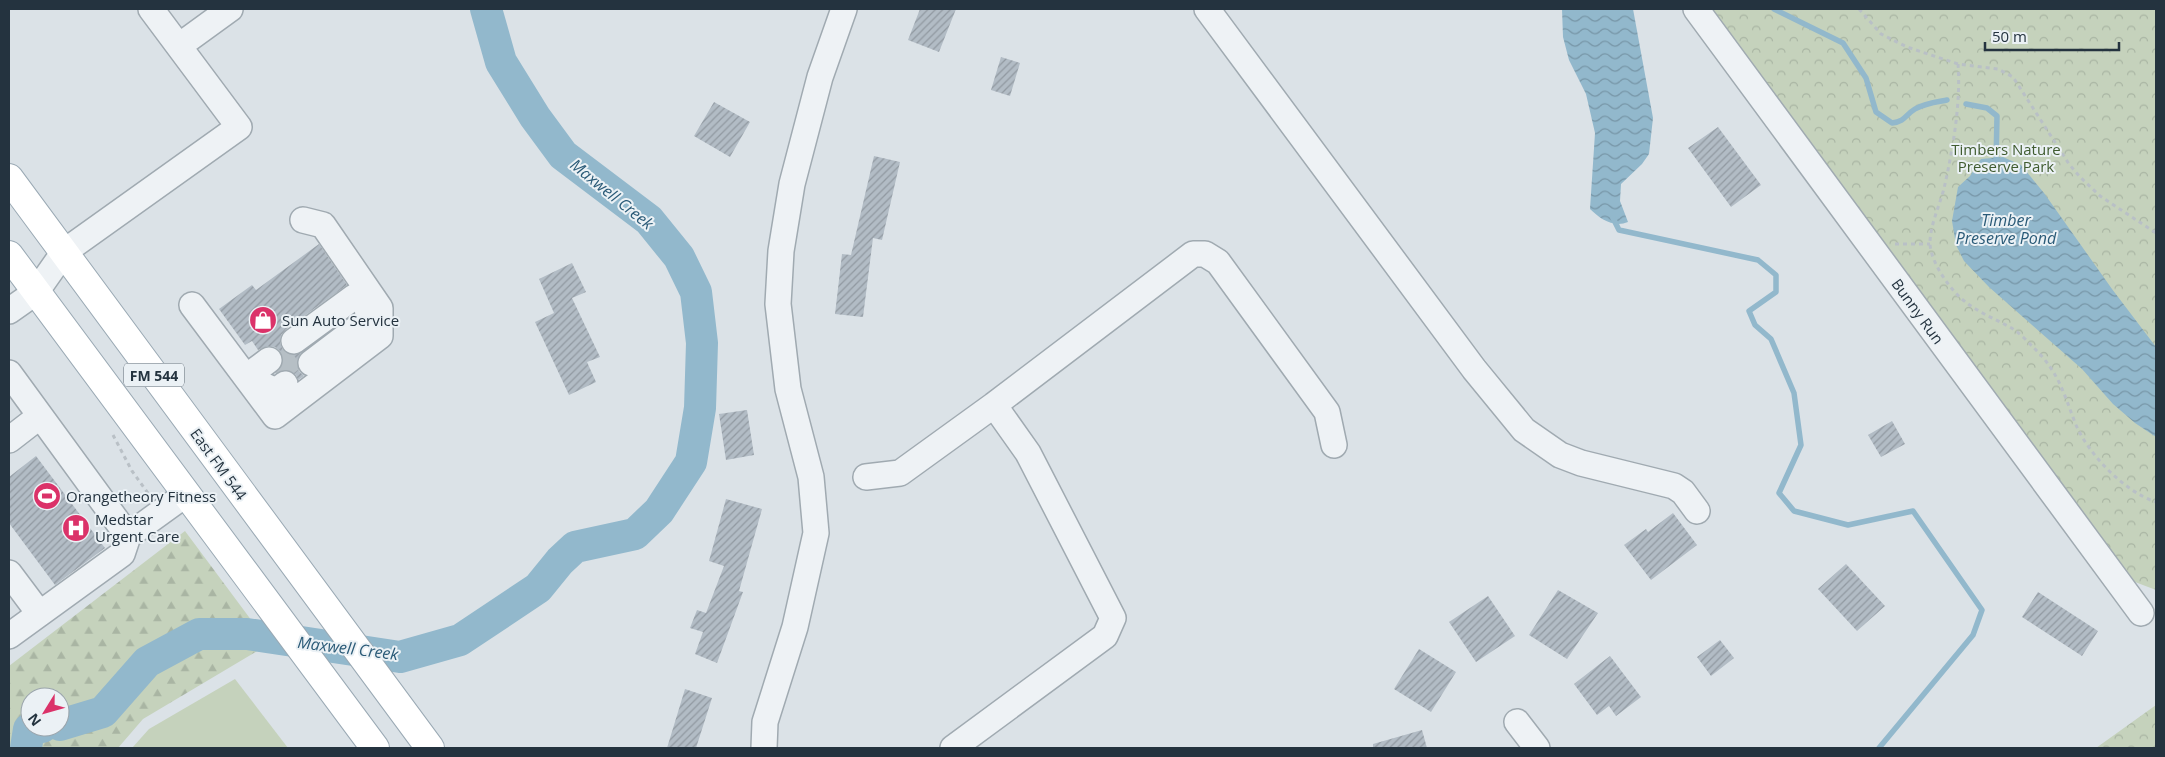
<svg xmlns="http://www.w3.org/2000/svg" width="2165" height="757" viewBox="0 0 2165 757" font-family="'Open Sans',sans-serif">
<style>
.green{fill:#c5d2bc}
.forest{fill:url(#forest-firs);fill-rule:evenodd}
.park{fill:url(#park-crowns)}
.water{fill:url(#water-waves)}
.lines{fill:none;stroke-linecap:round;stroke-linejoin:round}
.stream{stroke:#92b8cc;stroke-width:5.5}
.river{stroke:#92b8cc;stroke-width:32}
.building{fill:url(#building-hatch)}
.minor-tunnel{stroke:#b6bfc5;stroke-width:25;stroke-dasharray:25 12;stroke-linecap:butt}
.minor-casing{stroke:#a0aab1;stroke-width:28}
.major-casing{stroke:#9aa9b4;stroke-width:30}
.path{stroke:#b9c0c6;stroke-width:3;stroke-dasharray:4 4;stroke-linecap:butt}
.minor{stroke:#eef2f5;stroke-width:25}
.major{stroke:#fff;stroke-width:28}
.labels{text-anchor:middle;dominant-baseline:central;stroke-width:4;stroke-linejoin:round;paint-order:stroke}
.shield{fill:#ebf1f5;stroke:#606c76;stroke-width:1}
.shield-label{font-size:14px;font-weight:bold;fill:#24333f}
.park-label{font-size:15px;fill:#405c30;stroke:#ebf1f5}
.street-label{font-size:15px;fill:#24333f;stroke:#ebf1f5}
.poi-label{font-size:15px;fill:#24333f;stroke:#ebf1f5;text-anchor:start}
.water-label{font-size:16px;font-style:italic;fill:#2a5a77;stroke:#ebf1f5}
</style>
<defs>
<pattern id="forest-firs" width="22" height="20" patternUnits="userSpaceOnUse" patternTransform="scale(1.25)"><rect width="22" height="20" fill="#c5d2bc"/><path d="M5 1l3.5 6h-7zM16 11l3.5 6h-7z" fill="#a9b5a3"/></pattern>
<pattern id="park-crowns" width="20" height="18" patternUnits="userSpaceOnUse" patternTransform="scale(1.25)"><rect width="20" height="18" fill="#c5d2bc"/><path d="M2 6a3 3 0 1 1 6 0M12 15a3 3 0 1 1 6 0" fill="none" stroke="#a9b5a3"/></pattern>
<pattern id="water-waves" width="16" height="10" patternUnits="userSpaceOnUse" patternTransform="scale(1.25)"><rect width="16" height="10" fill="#92b8cc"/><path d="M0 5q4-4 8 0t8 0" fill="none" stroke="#7796a7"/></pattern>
<pattern id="building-hatch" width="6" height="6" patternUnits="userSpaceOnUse" patternTransform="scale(1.25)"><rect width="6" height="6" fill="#b2bcc5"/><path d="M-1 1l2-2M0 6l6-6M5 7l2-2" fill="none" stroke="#9199a1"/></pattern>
</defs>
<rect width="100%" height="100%" fill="#dbe2e7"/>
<path class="green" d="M 235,679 L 288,748 L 132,748 L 149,729 Z"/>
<path class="forest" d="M 185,531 L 269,644 L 143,719 L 118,748 L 9,748 L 9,666 ZM 30,697 L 60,697 L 60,727 L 30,727 Z"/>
<path class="park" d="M 1709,9 L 2156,9 L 2156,590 L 2135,582 Z
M 2156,705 L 2156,748 L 2096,748 Z"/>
<path class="water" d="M 1562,9 L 1633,9 L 1653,118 L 1649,154 L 1642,164 L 1621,184 L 1620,201 L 1628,222 C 1614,228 1600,219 1590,209 L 1595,133 L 1586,94 L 1569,60 L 1563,37 Z
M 2003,157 L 2021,165 L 2044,193 L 2112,289 L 2156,347 L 2156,437 L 2135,423 L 2113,404 L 2082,369 L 1989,287 L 1964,261 L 1956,245 L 1952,221 L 1958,187 L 1970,176 L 1981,159 Z"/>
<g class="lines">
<path class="stream" d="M 1774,9 L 1843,43 L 1866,78 L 1876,112 L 1892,123 C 1906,121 1905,115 1915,109 C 1925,103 1936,102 1947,100
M 1966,104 L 1987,108 L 1997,116 L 1996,164
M 1613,218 L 1619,230 L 1758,260 L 1776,275 L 1776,292 L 1749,311 L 1755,325 L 1771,339 L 1794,393 L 1801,445 L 1779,493 L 1794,511 L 1848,525 L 1913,511 L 1982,610 L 1973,635 L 1879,748"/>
<path class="river" d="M 60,725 L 103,712 L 147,662 L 199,634 L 247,634 L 400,657 L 460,640 L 538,588 L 560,561 L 575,547 L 635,534 L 659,511 L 691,462 L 700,408 L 702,343 L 696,292 L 679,257 L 649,220 L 563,155 L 535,117 L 501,62 L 486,9
M 26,748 L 29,729 L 42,727"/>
</g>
<path class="building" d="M 920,9 L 956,9 L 939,52 L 908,40 Z
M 1001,57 L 1020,63 L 1010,96 L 991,90 Z
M 714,102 L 750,122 L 730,157 L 694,136 Z
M 1718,127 L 1761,185 L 1731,207 L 1688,148 Z
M 874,156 L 900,162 L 882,240 L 873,238 L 863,317 L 835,314 L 842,254 L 851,255 Z
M 319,244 L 347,285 L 286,329 L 281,335 L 280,343 L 283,350 L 289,354 L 301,353 L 298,358 L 297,365 L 299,371 L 304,376 L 298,380 L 296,375 L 290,371 L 283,370 L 275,373 L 282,365 L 283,358 L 280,351 L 275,347 L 268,346 L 258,350 L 252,341 L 245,345 L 219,309 L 252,285 L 256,290 Z
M 572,263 L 586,292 L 572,298 L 600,357 L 587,362 L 596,382 L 569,395 L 535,322 L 554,313 L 539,279 Z
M 747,410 L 754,455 L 726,460 L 719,414 Z
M 1892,421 L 1905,444 L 1881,457 L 1868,435 Z
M 36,456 L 105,548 L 55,585 L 9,523 L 9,477 Z
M 726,499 L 762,509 L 739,591 L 743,592 L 717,663 L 695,654 L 703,632 L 690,628 L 697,610 L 706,613 L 724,566 L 709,561 Z
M 1673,513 L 1697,545 L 1651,580 L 1624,545 L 1646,529 L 1648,532 Z
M 1846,564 L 1885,606 L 1857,631 L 1818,589 Z
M 1558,590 L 1598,613 L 1567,659 L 1529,635 Z
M 2038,592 L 2098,631 L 2082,656 L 2022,617 Z
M 1488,596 L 1515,636 L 1476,662 L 1449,622 Z
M 1720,640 L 1734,658 L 1711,676 L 1697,657 Z
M 1419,649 L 1456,672 L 1431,712 L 1394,689 Z
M 1610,656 L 1641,697 L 1616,716 L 1609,706 L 1597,715 L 1574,684 Z
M 685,689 L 712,698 L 696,748 L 667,748 Z
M 1422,730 L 1427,748 L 1373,748 L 1373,744 Z"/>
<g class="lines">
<path class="minor-tunnel" d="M 275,372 L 302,351"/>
<g class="minor-casing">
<path id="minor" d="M 1207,9 L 1474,369 L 1524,430 L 1560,455 L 1581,463 L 1674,486 L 1683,492 L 1697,511
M 1696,9 L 2141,613
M 179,46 L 230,9
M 192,305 L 275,416 L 380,336 L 380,308 L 323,225 L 303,220
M 9,311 L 36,292 L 64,252 L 239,127 L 151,9
M 294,341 L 354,297 L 366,303 L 369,319 L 311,363
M 269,360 L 257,369 L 259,383 L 276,391 L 285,384
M 9,373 L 128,536
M 994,405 L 1193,254 L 1205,254 L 1218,262 L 1327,412 L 1334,445
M 9,440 L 40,416
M 866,477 L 900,473 L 994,405 L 1028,453 L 1113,618 L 1105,636 L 953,748
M 9,573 L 39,613
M 9,636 L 122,554 L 128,536 L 186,494
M 1517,722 L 1537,748
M 764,748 L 765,722 L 795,627 L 816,533 L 811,477 L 788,389 L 778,304 L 781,251 L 792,184 L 820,77 L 844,9"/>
</g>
<g class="major-casing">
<path id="major" d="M 9,178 L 430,748
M 9,255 L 375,748"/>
</g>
<path class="path" d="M 1859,9 L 1881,34 L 1907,47 L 1958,64 L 1998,69 L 2013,77 L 2069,164 L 2080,177 L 2100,196 L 2156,233
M 1958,64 C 1961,102 1953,148 1945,184 C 1941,203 1930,224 1930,243 C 1930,262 1952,293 1967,303 C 1981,314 1998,320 2013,329 C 2021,334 2029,343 2035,349 C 2060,374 2064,395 2076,425 C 2089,455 2125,492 2156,502
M 1895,244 L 1930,244
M 113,435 L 132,471 L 150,496"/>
<use href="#minor" class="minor"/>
<use href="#major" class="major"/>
</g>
<defs>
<g id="shop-disc" transform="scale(1.4375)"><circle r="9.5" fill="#db3269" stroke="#ebf1f5"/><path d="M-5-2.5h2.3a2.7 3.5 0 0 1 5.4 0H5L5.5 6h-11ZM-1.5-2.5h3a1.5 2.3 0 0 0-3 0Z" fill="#fff"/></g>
<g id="stadium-disc" transform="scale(1.4375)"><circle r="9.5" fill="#db3269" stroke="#ebf1f5"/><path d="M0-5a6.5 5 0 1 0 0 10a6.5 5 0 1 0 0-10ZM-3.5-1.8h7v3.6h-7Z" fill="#fff"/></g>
<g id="hospital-disc" transform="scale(1.4375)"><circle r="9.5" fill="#db3269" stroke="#ebf1f5"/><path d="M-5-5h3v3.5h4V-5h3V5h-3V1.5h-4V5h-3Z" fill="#fff"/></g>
</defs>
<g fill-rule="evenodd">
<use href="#shop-disc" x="263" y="320"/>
<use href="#stadium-disc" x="47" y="496"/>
<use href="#hospital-disc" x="76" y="528"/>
</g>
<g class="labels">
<rect class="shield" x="124" y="363.5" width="60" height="23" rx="4"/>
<g class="shield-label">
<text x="154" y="375">FM 544</text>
</g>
<g class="park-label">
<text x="2006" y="149">Timbers Nature<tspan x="2006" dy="17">Preserve Park</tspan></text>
</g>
<g class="street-label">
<text transform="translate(1918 311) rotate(54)">Bunny Run</text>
<text transform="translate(219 464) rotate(54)">East FM 544</text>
</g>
<g class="poi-label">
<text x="282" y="320">Sun Auto Service</text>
<text x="66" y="496">Orangetheory Fitness</text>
<text x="95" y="519">Medstar<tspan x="95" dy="17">Urgent Care</tspan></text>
</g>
<g class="water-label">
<text transform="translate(612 194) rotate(39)">Maxwell Creek</text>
<text x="2006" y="220">Timber<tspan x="2006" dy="18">Preserve Pond</tspan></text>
<text transform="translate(348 648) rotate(7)">Maxwell Creek</text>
</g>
</g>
<rect width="2165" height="757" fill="none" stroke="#24333f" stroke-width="20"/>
<g transform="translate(45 712) rotate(233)"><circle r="24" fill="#ebf1f5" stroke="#9ba5ac"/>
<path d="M0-4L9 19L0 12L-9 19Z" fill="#db3269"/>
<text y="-8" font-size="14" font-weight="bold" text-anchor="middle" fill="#24333f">N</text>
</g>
<path d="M1985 42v8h134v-8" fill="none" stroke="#24333f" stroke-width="2.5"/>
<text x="1992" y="42" font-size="15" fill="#24333f" stroke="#ebf1f5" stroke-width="4" paint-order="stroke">50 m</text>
</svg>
